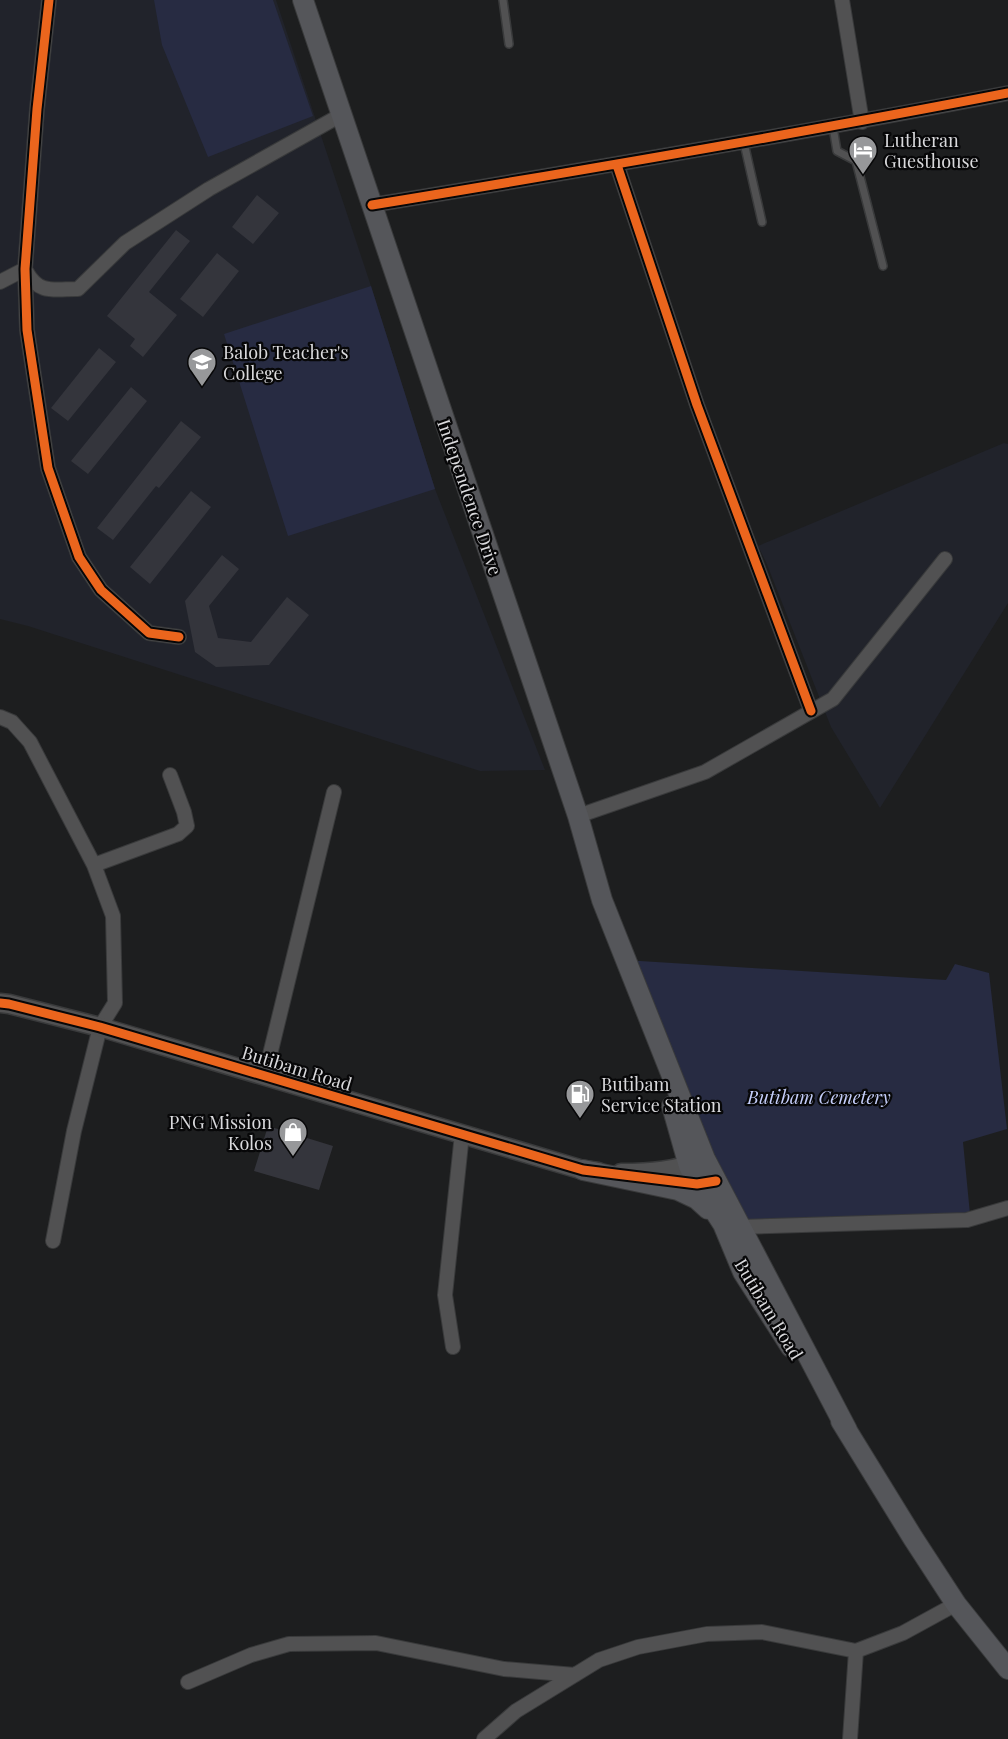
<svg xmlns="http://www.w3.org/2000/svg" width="1008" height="1739" viewBox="0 0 1008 1739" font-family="'Playfair Display',serif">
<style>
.built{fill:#21232b}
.green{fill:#272b42}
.building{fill:#34353c}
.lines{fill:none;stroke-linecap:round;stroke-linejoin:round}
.service-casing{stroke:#393a3b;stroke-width:10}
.minor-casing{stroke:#393a3b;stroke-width:16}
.tertiary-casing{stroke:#393a3b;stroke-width:21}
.secondary-casing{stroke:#393a3b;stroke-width:22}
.service{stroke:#515152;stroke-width:7}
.minor{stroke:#515152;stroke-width:14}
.tertiary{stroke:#515152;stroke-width:18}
.secondary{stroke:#55565a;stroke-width:20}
.cycleway-casing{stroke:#070708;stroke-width:13}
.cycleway{stroke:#eb651d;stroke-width:9}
.labels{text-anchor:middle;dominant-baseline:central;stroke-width:4.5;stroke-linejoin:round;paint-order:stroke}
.poi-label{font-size:18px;fill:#d9d9dc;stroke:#070708;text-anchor:start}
.street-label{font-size:18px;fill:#d9d9dc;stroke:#070708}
.park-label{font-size:18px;font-style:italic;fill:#c6cffb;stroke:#070708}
</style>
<rect width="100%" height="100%" fill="#1d1e1f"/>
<path class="built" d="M 0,0 L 276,0 L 371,286 L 435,489 L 545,770 L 480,771 L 28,626 L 0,619 Z
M 1004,443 L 1008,444 L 1008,603 L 880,808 L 831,727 L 766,562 L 758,546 Z"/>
<path class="green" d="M 154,0 L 273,0 L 313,116 L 208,157 L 162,45 Z
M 371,286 L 435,489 L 288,536 L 224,334 Z
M 624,960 L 946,980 L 955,964 L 989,973 L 1007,1129 L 963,1142 L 970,1214 L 740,1227 Z"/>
<path class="building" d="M 257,195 L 279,213 L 253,244 L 232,227 Z
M 176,230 L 190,241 L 149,292 L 177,315 L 143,357 L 130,346 L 135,339 L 107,316 Z
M 217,253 L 239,271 L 203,317 L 180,299 Z
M 99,348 L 116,362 L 68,421 L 51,408 Z
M 131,387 L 147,401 L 88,474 L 71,461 Z
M 181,421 L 201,437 L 159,488 L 156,486 L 113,540 L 97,528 Z
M 191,491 L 211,507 L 150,584 L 130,567 Z
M 222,555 L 239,569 L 209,606 L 218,638 L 251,642 L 287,597 L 309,615 L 269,665 L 216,667 L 195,652 L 185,601 Z
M 268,1126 L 333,1146 L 319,1190 L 254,1171 Z"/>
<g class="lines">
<g class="service-casing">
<path id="service" d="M 503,0 L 509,44
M 833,127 L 837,151 L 856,161 L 883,266
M 744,143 L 762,222"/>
</g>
<g class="minor-casing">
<path id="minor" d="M 49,0 L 37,109 L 25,269 L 27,330 L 48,468 L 79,557 L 101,590 L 149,633 L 179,637
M 842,0 L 862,122
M 617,165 L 697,405 L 811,711
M 372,205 C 585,170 797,134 1008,93
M 26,271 C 39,295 54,289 78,289 L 125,243 L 209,189 L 341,115
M 0,282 L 25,269
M 0,717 L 12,722 L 30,742 L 94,865 L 113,916 L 115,1003 L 100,1027 L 74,1131 L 53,1241
M 578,816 L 705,772 L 833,699 L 945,559
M 94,865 L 178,834 L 187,826 L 184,812 L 170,775
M 265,1075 L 334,792
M 740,1227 L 967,1220 L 1008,1208
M 453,1347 L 445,1295 L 462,1134
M 188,1682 L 251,1655 L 289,1644 L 376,1643 L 504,1669 L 575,1675
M 484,1739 L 516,1711 L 599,1660 L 638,1647 L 707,1634 L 762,1632 L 856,1651 L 903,1633 L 956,1604
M 850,1739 L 856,1651"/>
</g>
<g class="tertiary-casing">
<path id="tertiary" d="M 0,1003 L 9,1004 L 100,1027 L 583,1170 L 598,1172
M 621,1173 C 650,1173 676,1171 703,1160"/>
</g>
<g class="secondary-casing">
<path id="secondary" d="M 303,0 L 578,816 L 602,900 L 705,1159 L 847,1430
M 672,1106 L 689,1166 L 697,1184 L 723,1224 L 743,1272 L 791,1347
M 583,1170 L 678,1190 L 697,1199 L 708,1209
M 841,1421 L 913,1538 L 956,1604 L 1008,1669"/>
</g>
<use href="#service" class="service"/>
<use href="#minor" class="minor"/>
<use href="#tertiary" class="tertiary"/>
<use href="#secondary" class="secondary"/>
<g class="cycleway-casing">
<path id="cycleway" d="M 49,0 L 37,109 L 25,269 L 27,330 L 48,468 L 79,557 L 101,590 L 149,633 L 179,637
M 617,165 L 697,405 L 811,711
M 372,205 C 585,170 797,134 1008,93
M 0,1003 L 9,1004 L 100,1027 L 583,1170 L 697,1184 L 716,1181"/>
</g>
<use href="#cycleway" class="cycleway"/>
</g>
<defs>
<g id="hotel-pin" transform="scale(1.5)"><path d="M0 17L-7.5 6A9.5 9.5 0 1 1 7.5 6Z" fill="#97989a" stroke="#070708"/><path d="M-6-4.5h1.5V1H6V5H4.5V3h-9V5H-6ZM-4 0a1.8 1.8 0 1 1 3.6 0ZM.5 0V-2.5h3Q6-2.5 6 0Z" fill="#fff"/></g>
<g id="school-pin" transform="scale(1.5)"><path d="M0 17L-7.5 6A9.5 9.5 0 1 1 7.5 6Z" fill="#97989a" stroke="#070708"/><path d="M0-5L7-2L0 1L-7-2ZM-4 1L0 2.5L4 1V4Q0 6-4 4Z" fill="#fff"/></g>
<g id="fuel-pin" transform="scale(1.5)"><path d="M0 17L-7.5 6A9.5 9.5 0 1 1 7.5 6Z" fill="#97989a" stroke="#070708"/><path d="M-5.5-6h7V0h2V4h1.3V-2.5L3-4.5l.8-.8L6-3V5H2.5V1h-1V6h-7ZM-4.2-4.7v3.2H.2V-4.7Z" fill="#fff"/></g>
<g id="shop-pin" transform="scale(1.5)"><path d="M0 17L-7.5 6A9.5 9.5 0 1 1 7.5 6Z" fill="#97989a" stroke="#070708"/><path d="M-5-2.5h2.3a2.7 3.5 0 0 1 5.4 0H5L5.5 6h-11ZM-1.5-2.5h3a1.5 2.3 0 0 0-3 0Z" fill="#fff"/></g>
</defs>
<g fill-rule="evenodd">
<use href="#hotel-pin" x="863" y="150"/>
<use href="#school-pin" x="202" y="362"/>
<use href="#fuel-pin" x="580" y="1094"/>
<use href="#shop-pin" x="293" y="1132"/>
</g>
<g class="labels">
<g class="poi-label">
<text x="884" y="140">Lutheran<tspan x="884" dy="21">Guesthouse</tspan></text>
<text x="223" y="352">Balob Teacher's<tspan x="223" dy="21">College</tspan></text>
<text x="601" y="1084">Butibam<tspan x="601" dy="21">Service Station</tspan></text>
<text x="272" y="1122" text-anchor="end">PNG Mission<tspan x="272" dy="21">Kolos</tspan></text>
</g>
<g class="street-label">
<text transform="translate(470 497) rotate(71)">Independence Drive</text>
<text transform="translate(297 1068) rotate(17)">Butibam Road</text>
<text transform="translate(769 1309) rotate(59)">Butibam Road</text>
</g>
<g class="park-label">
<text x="819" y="1097">Butibam Cemetery</text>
</g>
</g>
</svg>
